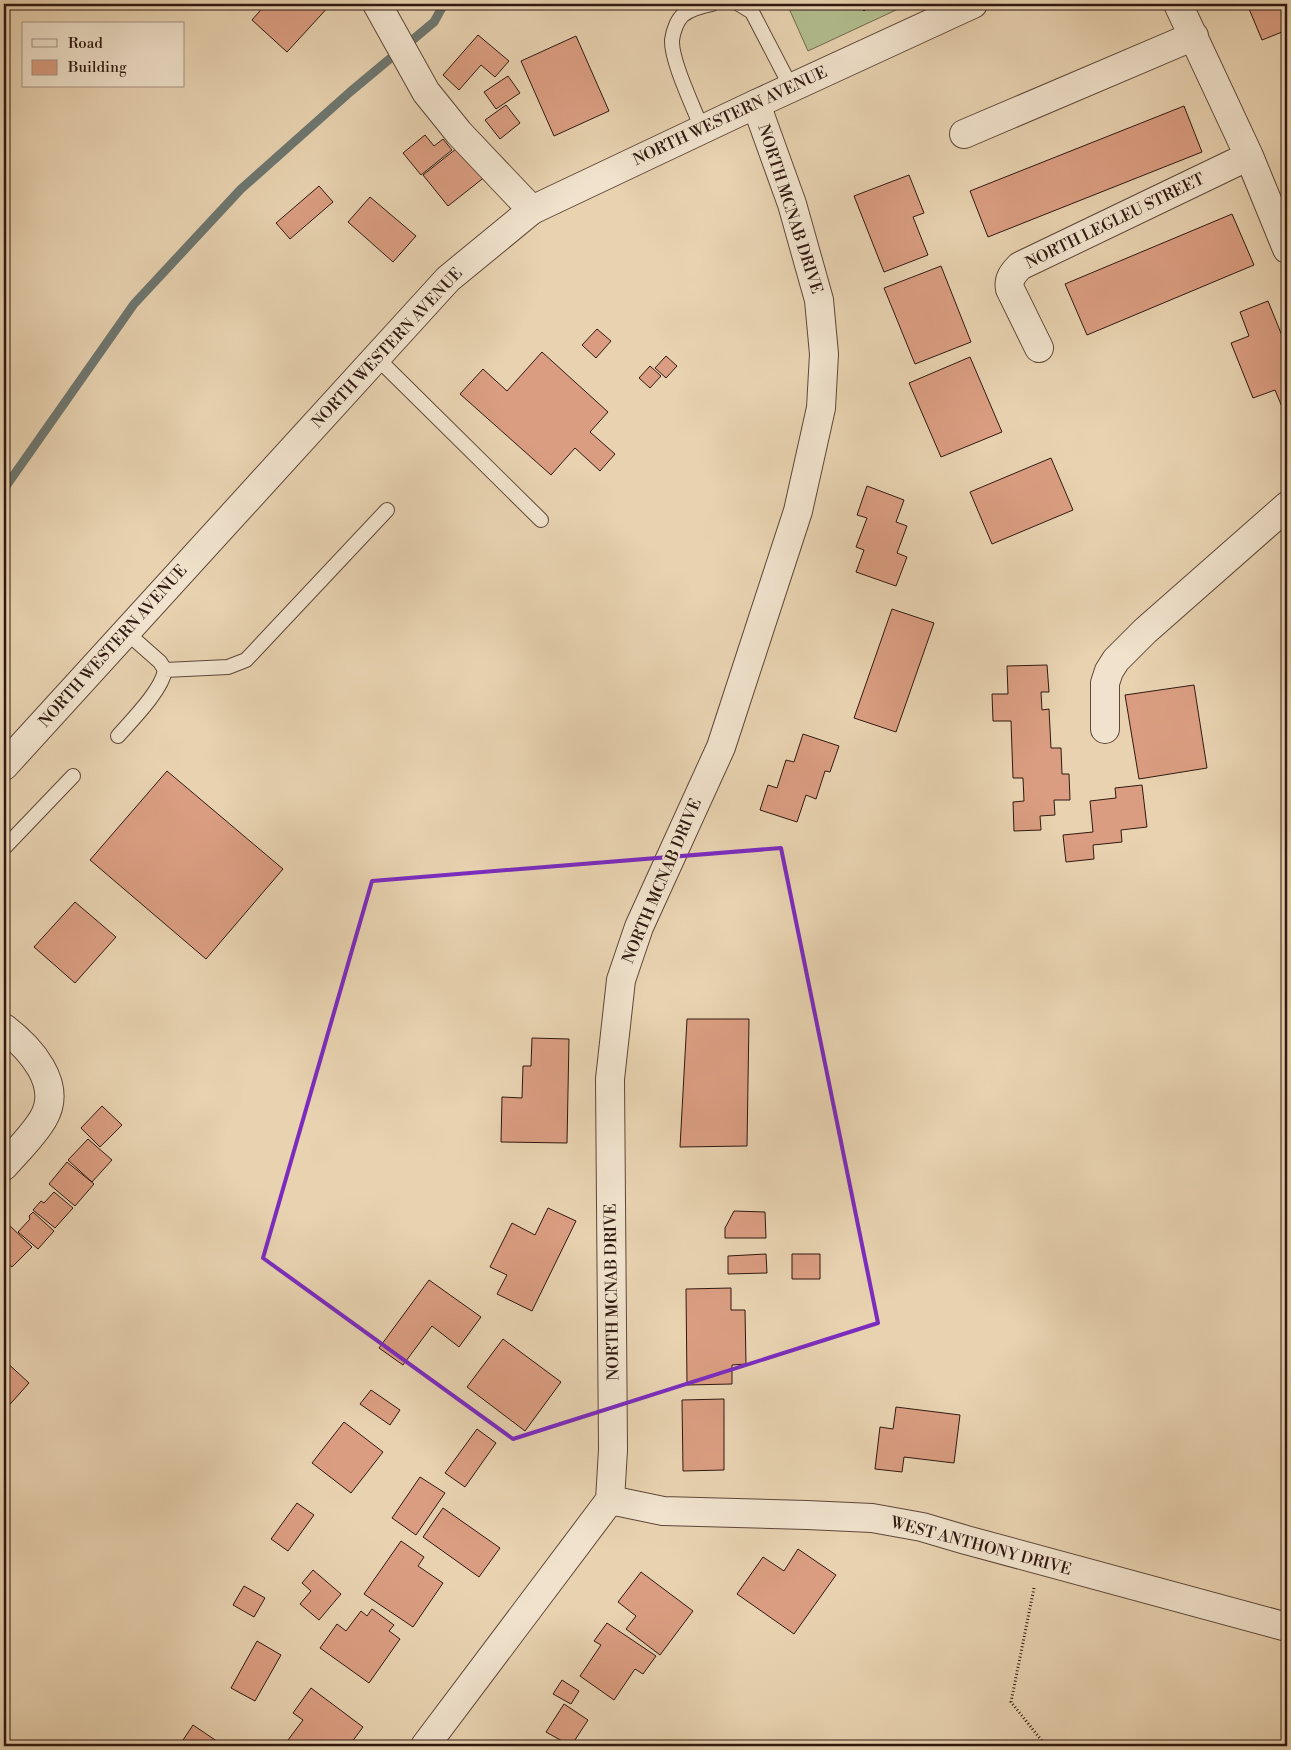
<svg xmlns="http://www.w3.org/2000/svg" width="1291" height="1750" viewBox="0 0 1291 1750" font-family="'Libre Bodoni',serif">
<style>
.green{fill:#b2bd8e;stroke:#716b4f}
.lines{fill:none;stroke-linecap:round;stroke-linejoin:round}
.stream{stroke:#6e7770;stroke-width:9}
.building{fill:#da9d81;stroke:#301910}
.service-casing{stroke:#5e4738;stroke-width:16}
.minor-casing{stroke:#5e4738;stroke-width:30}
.tertiary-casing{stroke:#5e4738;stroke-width:30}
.path{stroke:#301910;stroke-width:3;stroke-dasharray:1 2.5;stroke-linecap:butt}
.service{stroke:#f0e2cc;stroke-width:14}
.minor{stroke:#f0e2cc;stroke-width:28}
.tertiary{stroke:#f0e2cc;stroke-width:28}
.marked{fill:none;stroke:#7b2cbf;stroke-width:4;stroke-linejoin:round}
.labels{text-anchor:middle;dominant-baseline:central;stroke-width:4;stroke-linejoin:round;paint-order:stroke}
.street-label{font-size:16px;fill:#301910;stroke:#f0e2cc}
</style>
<rect width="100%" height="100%" fill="#e8d2b0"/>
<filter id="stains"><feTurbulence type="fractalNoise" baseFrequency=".004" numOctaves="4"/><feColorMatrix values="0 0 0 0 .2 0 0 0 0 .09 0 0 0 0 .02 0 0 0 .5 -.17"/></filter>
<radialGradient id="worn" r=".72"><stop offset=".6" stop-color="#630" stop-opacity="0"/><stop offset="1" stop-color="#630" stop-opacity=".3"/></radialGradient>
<path class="green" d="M 787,4 L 909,4 L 808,51 Z"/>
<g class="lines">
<path class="stream" d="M 4,489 L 134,304 L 241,189 L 350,92 L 434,22 L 444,4"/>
</g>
<path class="building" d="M 266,4 L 331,4 L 287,52 L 252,20 Z
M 858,4 L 872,4 L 864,11 Z
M 1247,4 L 1287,4 L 1287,30 L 1262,40 Z
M 478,35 L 509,61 L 495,77 L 481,65 L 459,90 L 443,75 Z
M 576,36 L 609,111 L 554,136 L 521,61 Z
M 508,76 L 520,93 L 496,109 L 484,92 Z
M 506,105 L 520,123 L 500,139 L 485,120 Z
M 1184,106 L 1202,152 L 988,237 L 970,191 Z
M 425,135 L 434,146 L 443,139 L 452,150 L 421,175 L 403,153 Z
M 461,145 L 486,176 L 448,206 L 423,175 Z
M 909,175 L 924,213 L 913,217 L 928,255 L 884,272 L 854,196 Z
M 319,186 L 333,202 L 290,239 L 276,223 Z
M 370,197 L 416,236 L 393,262 L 348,222 Z
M 1232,214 L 1254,265 L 1087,335 L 1065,284 Z
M 941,266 L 971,342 L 915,364 L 884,288 Z
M 1268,301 L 1287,348 L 1287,413 L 1285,414 L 1275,390 L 1253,398 L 1231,343 L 1249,336 L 1240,312 Z
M 597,329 L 611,341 L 596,358 L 582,345 Z
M 542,352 L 608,412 L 590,432 L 615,454 L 600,471 L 575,448 L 551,475 L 460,394 L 483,369 L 507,391 Z
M 666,356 L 677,366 L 666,378 L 655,368 Z
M 970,357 L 1002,432 L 941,457 L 909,383 Z
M 650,366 L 661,376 L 650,388 L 639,378 Z
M 1051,458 L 1073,510 L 992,544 L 970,492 Z
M 867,486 L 904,500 L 896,522 L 907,526 L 897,553 L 907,557 L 896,586 L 856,572 L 864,550 L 856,547 L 867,518 L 857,515 Z
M 892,609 L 934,623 L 896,732 L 854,718 Z
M 1047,665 L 1049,692 L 1041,692 L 1042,710 L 1049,709 L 1051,748 L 1061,748 L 1062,774 L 1069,774 L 1070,800 L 1054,800 L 1055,815 L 1040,816 L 1041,830 L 1014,831 L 1013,802 L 1024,801 L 1023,778 L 1013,778 L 1011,721 L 993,721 L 992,694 L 1008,694 L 1007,666 Z
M 1194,685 L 1207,768 L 1139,779 L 1125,695 Z
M 803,734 L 839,746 L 830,772 L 825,771 L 816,799 L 806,795 L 797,822 L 760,810 L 768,785 L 777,788 L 786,760 L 794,762 Z
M 167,771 L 283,869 L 206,959 L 90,860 Z
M 1142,785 L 1147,827 L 1121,830 L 1122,842 L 1093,845 L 1094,859 L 1066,862 L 1063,835 L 1093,832 L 1090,801 L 1116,798 L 1115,788 Z
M 75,902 L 116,937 L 75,983 L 34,947 Z
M 687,1019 L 749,1019 L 747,1146 L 680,1147 Z
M 532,1038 L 569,1039 L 567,1143 L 501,1142 L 502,1097 L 522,1098 L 523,1066 L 531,1066 Z
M 102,1106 L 122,1125 L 100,1147 L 81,1128 Z
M 88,1139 L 112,1160 L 92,1182 L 68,1160 Z
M 67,1162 L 94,1184 L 75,1206 L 49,1184 Z
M 54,1192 L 73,1208 L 55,1228 L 33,1210 L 41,1201 L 44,1203 Z
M 548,1208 L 576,1221 L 532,1311 L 497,1294 L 507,1275 L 490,1267 L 512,1223 L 535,1235 Z
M 734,1211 L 765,1212 L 766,1238 L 725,1238 L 725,1228 Z
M 33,1212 L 54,1231 L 38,1249 L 18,1232 L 30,1219 L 29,1216 Z
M 8,1224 L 32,1247 L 12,1267 L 4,1259 L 4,1229 Z
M 766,1254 L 767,1273 L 728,1274 L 728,1256 Z
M 792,1254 L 820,1254 L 820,1279 L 792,1279 Z
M 429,1280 L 481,1317 L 459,1347 L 432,1326 L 403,1365 L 379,1348 Z
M 731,1288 L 731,1310 L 745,1310 L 746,1364 L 732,1365 L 732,1384 L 687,1385 L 686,1289 Z
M 503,1339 L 561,1382 L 525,1431 L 467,1387 Z
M 4,1360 L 29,1383 L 4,1411 Z
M 371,1390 L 400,1410 L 390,1425 L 360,1404 Z
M 724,1399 L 724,1470 L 683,1471 L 682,1400 Z
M 896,1407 L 960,1415 L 954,1463 L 904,1457 L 902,1472 L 875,1469 L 880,1427 L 893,1429 Z
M 344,1422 L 383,1452 L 351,1493 L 312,1463 Z
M 477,1429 L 496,1443 L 465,1487 L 445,1473 Z
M 420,1477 L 445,1493 L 416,1535 L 392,1518 Z
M 297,1503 L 314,1515 L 288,1551 L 271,1539 Z
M 443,1508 L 500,1548 L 479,1577 L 423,1537 Z
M 401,1541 L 424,1557 L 418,1566 L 443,1583 L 413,1627 L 364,1594 Z
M 798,1549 L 836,1575 L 794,1634 L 737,1594 L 763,1557 L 784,1571 Z
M 313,1570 L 341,1594 L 319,1620 L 300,1604 L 311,1591 L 302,1583 Z
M 641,1572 L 693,1611 L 660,1655 L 626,1629 L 636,1616 L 618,1602 Z
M 244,1586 L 265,1598 L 254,1617 L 233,1605 Z
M 372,1609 L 394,1625 L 389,1631 L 400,1639 L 369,1683 L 320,1648 L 337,1624 L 346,1631 L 361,1611 L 367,1616 Z
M 607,1623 L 656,1656 L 643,1674 L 635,1669 L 614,1700 L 580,1676 L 601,1645 L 594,1641 Z
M 257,1641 L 281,1655 L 255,1701 L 231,1688 Z
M 562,1680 L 579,1691 L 571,1704 L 553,1694 Z
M 311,1688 L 363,1727 L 349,1746 L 288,1746 L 285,1744 L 303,1720 L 293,1713 Z
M 564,1704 L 588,1720 L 571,1746 L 546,1732 Z
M 193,1725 L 224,1746 L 179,1746 Z"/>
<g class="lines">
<g class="service-casing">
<path id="service" d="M 739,4 L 752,12 L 791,87
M 702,129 C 694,108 671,61 672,40 C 673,32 677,20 683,15 C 691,9 702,6 712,4
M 377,358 L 541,520
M 165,670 L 228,667 L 246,660 L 387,510
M 118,736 C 132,720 162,690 165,670 L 160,662 L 126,632
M 4,844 L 6,846 L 73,776"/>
</g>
<g class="minor-casing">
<path id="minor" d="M 377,4 L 426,92 L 459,133 L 532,210
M 1178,4 L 1249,156 L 1287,249
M 964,134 L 1194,36
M 1039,348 L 1010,289 C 1008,279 1013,273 1020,266 L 1249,156
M 1105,729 L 1105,683 L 1109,671 L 1116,660 L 1145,631 L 1287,506
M 4,1028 C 29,1047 64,1084 43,1119 C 33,1136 17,1151 4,1166
M 610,1500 L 663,1511 L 807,1515 L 872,1518 L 922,1527 L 966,1540 L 1287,1627
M 425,1746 L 610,1500 L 613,1450 L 610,1079 L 621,980 L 639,927 L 721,747 L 798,511 L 821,408 L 824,354 L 819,300 L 792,204 L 756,104"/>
</g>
<g class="tertiary-casing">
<path id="tertiary" d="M 4,766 L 448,279 L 532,210 L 756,104 L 973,4"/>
</g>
<path class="path" d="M 1034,1588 L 1011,1702 L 1046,1746"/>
<use href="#service" class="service"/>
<use href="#minor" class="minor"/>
<use href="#tertiary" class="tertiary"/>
</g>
<path class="marked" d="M 781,848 L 878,1323 L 513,1439 L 263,1258 L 372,881 Z"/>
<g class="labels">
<g class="street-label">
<text transform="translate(730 116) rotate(-25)">NORTH WESTERN AVENUE</text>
<text transform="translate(790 209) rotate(72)">NORTH MCNAB DRIVE</text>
<text transform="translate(1115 221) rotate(-26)">NORTH LEGLEU STREET</text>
<text transform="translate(387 348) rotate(-47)">NORTH WESTERN AVENUE</text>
<text transform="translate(113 646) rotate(-48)">NORTH WESTERN AVENUE</text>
<text transform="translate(662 881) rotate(-67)">NORTH MCNAB DRIVE</text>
<text transform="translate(612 1292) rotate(-91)">NORTH MCNAB DRIVE</text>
<text transform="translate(981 1546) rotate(15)">WEST ANTHONY DRIVE</text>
</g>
</g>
<rect width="1291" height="1750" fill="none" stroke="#e8d2b0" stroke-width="20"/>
<rect x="5" y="5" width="1281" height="1740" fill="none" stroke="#301910" stroke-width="2.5"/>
<rect x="10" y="10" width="1271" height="1730" fill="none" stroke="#301910"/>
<rect x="22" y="22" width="162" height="65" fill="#f0e2cc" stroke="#a39281"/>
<rect x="32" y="39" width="25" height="8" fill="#f0e2cc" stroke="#a39281"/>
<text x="68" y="48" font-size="15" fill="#301910">Road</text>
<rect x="32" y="60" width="25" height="15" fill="#da9d81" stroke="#a39281"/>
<text x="68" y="72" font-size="15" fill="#301910">Building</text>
<rect width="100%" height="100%" filter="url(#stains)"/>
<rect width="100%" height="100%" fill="url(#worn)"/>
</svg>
